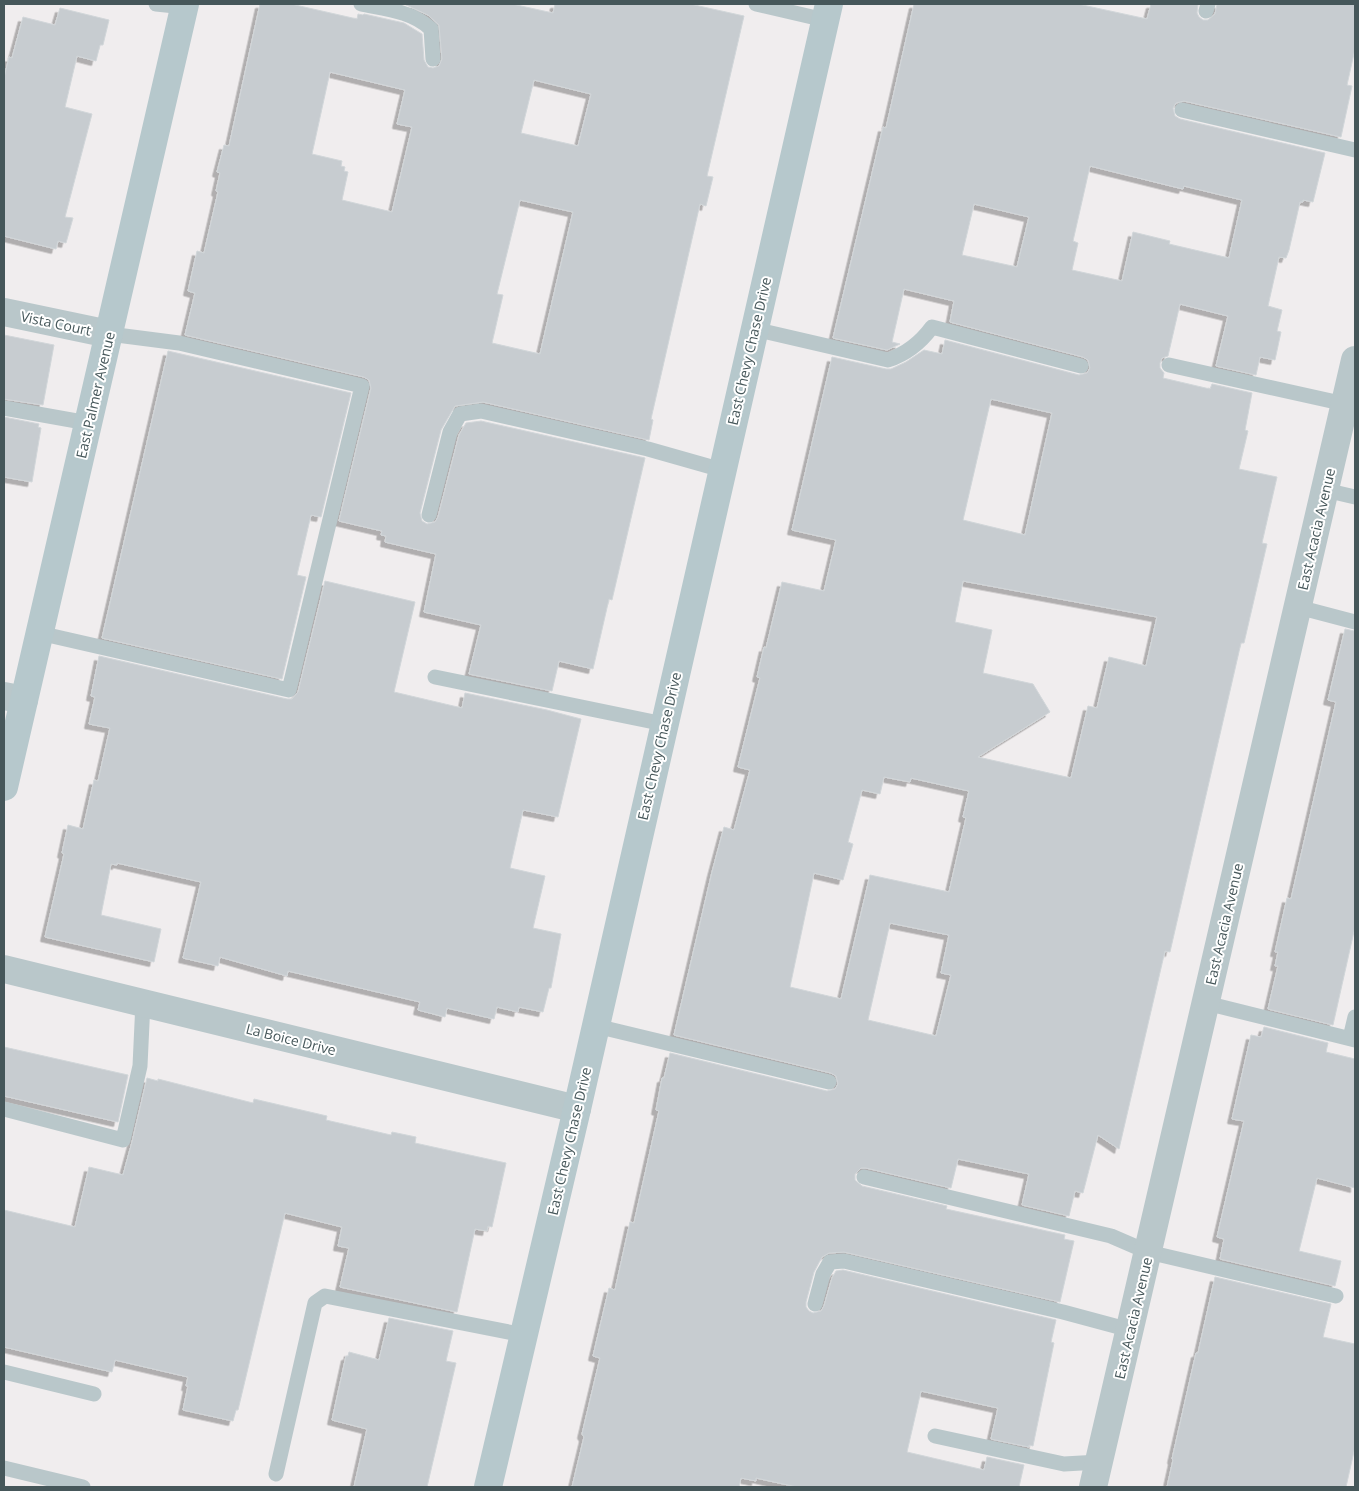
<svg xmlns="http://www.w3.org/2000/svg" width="1359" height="1491" viewBox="0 0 1359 1491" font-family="'Open Sans',sans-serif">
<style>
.building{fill:#c7ccd0;stroke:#d1d6d9;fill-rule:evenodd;filter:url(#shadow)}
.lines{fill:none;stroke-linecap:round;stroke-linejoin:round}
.lane{stroke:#b9c7ca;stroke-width:15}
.street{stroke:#b9c7ca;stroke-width:28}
.secondary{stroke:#b6c8cc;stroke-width:28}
.labels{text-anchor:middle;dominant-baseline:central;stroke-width:4;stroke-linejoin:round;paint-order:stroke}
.street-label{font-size:14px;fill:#46575a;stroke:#fff}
</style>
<defs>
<filter id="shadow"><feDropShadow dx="-4.5" dy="4.5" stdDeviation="0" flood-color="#0004"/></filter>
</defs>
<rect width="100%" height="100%" fill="#f0edee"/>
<path class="building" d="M 260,4 L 291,4 L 357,19 L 358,14 L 363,15 L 364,14 L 404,23 L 422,34 L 424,60 L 428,67 L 433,68 L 439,66 L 442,59 L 439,25 L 428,15 L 404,4 L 512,4 L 553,13 L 555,4 L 690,4 L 744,16 L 707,176 L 713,177 L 706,206 L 700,204 L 651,419 L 653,420 L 649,440 L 483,402 L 455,406 L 441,430 L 420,513 L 422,521 L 427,524 L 435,522 L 438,517 L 459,435 L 466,423 L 481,421 L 645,458 L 612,600 L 609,599 L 593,669 L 559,661 L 552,691 L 469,674 L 481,625 L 424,612 L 436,554 L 385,542 L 386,536 L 381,535 L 382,531 L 339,521 L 371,388 L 369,380 L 364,377 L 185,335 L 195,293 L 188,291 L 197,251 L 204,253 L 218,192 L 216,191 L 220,173 L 217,172 L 224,145 L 229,146 ZM 330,72 L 405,90 L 397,124 L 412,127 L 392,212 L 342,200 L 348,172 L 344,171 L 345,167 L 341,166 L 342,161 L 312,154 ZM 534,80 L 591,94 L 578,146 L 521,133 ZM 520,200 L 573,212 L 540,354 L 492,343 L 503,295 L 497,294 Z
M 914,4 L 1078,4 L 1147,19 L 1151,4 L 1198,4 L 1197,13 L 1199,17 L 1203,20 L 1208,20 L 1215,14 L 1217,4 L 1355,4 L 1355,49 L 1347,85 L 1352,86 L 1341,137 L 1184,101 L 1176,103 L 1173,108 L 1175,116 L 1180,119 L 1325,153 L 1313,202 L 1303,200 L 1303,202 L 1300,202 L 1289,250 L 1286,258 L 1279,257 L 1268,306 L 1282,310 L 1277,331 L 1281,332 L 1275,360 L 1260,357 L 1256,375 L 1216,366 L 1228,316 L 1180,304 L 1168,356 L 1162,358 L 1160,363 L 1160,368 L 1164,373 L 1163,378 L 1210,389 L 1212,384 L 1252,393 L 1245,430 L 1248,431 L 1239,469 L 1277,477 L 1262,543 L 1267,544 L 1244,643 L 1241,643 L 1170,952 L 1165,951 L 1119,1149 L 1098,1135 L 1083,1193 L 1075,1191 L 1069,1216 L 1022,1205 L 1029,1174 L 958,1159 L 951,1188 L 866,1168 L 861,1168 L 855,1174 L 855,1180 L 862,1186 L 947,1206 L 946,1209 L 1065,1235 L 1064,1239 L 1074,1241 L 1060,1302 L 844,1252 L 829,1253 L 822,1257 L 814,1272 L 806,1302 L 806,1307 L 809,1311 L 813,1313 L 821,1311 L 824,1306 L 832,1278 L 836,1271 L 843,1270 L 1056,1320 L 1051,1342 L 1054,1343 L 1033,1446 L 1029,1445 L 1029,1447 L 991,1439 L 998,1408 L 921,1391 L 907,1452 L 984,1470 L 987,1457 L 1024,1465 L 1019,1487 L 797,1487 L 756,1478 L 756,1481 L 741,1478 L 739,1487 L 572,1487 L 584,1437 L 582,1434 L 600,1358 L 593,1356 L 609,1288 L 615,1290 L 630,1222 L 634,1223 L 659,1111 L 656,1110 L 662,1078 L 664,1078 L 670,1053 L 827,1091 L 835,1089 L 838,1084 L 836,1076 L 831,1073 L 674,1035 L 712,872 L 724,827 L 734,830 L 750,770 L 738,767 L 760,678 L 757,677 L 764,647 L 766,648 L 782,582 L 824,591 L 836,540 L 792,530 L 832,357 L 886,369 L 891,369 L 906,362 L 924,350 L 942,354 L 945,340 L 1079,375 L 1087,373 L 1090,368 L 1088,360 L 1083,357 L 950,322 L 954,301 L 904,289 L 892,342 L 900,344 L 887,350 L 833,338 L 883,127 L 886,128 ZM 1090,166 L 1183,189 L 1184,186 L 1242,200 L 1229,258 L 1169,244 L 1170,241 L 1133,232 L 1122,281 L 1072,270 L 1078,243 L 1073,241 ZM 974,204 L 1029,217 L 1017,267 L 962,255 ZM 991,399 L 1052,413 L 1025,535 L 963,520 ZM 963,581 L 1157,617 L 1146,666 L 1109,657 L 1097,708 L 1088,706 L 1071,778 L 978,757 L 1050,712 L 1033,684 L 983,673 L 992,630 L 955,622 ZM 884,777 L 910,782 L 911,778 L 969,791 L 963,817 L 966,818 L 949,892 L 870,875 L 841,999 L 790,987 L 814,873 L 843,880 L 853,844 L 848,842 L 862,790 L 880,794 ZM 890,923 L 949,935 L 941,973 L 951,975 L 936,1036 L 868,1020 Z
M 60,8 L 109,20 L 103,45 L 100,45 L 96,61 L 77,56 L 65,107 L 92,114 L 65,217 L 73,218 L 66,243 L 58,241 L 56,249 L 4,236 L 4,78 L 9,57 L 12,58 L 23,17 L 55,25 Z
M 4,335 L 54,345 L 43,405 L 4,399 Z
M 168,351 L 351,393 L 321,517 L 311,515 L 297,575 L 306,577 L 282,679 L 102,638 Z
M 4,417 L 39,424 L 38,427 L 41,428 L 32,482 L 4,477 Z
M 325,581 L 415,602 L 394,692 L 462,708 L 465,693 L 547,710 L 581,719 L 558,817 L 523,810 L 510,868 L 545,876 L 533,928 L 561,934 L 551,988 L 549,988 L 543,1012 L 519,1007 L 518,1012 L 497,1007 L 494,1019 L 447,1008 L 445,1017 L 418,1010 L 420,1002 L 288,971 L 287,976 L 220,957 L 218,966 L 183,958 L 201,882 L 117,863 L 117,865 L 111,864 L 101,915 L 161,929 L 154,962 L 45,937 L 64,854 L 62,853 L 68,825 L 83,829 L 94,780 L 98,781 L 110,728 L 89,724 L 95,697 L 91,696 L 99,656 L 287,699 L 292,699 L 298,692 Z
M 1345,629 L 1355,631 L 1355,927 L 1333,1025 L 1268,1009 L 1278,966 L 1275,966 L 1278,952 L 1275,952 L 1287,898 L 1291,899 L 1336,702 L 1328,700 Z
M 1264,1027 L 1328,1043 L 1326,1052 L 1355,1059 L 1355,1188 L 1317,1178 L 1299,1251 L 1341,1261 L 1335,1286 L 1220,1259 L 1224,1239 L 1217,1237 L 1244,1121 L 1232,1119 L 1251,1035 L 1261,1037 Z
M 4,1047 L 128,1075 L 118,1122 L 4,1096 Z
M 147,1078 L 158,1081 L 158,1079 L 253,1103 L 254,1099 L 327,1116 L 326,1120 L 391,1135 L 392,1132 L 416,1137 L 415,1143 L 506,1163 L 492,1227 L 488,1226 L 487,1231 L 475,1229 L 457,1312 L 340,1287 L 349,1248 L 338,1246 L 342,1227 L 285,1213 L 238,1410 L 236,1410 L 233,1421 L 183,1410 L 188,1386 L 186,1386 L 188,1377 L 115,1360 L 112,1372 L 4,1347 L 4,1210 L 75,1227 L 89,1167 L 123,1175 L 132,1142 Z
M 1215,1277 L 1331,1304 L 1323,1337 L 1355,1344 L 1355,1447 L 1346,1487 L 1167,1487 L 1173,1460 L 1172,1459 L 1196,1353 L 1198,1353 Z
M 389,1318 L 453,1331 L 446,1361 L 456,1363 L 427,1487 L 354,1487 L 367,1429 L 332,1420 L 346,1356 L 348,1356 L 349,1352 L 379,1360 Z"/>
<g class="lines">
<path class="lane" d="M 156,4 L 185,7
M 361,4 C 385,9 412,11 431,29 L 433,59
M 756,4 L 825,20
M 1206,11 L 1208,4
M 1182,110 L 1355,150
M 754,329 L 888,360 C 906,354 921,342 932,327 L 1081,366
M 1169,365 L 1345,404
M 4,408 L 88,423
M 1325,490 L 1355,497
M 429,515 L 450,432 L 460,414 L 481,411 L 648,449 L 722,470
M 1298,607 L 1355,622
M 39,633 L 289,690 L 362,386 L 179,343 L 109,334
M 435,677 L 664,724
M 1206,1003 L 1355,1040
M 596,1026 L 829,1082
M 1350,1038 L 1355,1017
M 4,1109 L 123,1140 L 140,1066 L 143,1002
M 864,1177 L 1111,1236 L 1148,1252 L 1336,1296
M 815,1304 L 823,1274 L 830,1262 L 844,1261 L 1063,1312 L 1130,1330
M 4,1372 L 94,1394
M 935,1436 L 1064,1464 L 1099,1462
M 4,1468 L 83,1487
M 276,1474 L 315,1303 L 325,1296 L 524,1335"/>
<path class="street" d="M 4,312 L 109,334
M 4,696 L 24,700
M 4,969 L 577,1109
M 1093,1487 L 1355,360"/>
<path class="secondary" d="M 4,787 L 185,4
M 488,1487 L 577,1109 L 829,4"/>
</g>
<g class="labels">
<g class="street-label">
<text transform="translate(56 323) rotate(12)">Vista Court</text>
<text transform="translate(749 351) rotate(-77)">East Chevy Chase Drive</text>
<text transform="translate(95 395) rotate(-77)">East Palmer Avenue</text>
<text transform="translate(1316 529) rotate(-77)">East Acacia Avenue</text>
<text transform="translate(659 746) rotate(-77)">East Chevy Chase Drive</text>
<text transform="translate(1224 924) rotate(-77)">East Acacia Avenue</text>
<text transform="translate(291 1039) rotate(14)">La Boice Drive</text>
<text transform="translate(569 1141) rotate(-77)">East Chevy Chase Drive</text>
<text transform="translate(1133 1318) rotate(-77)">East Acacia Avenue</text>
</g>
</g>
<rect width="1359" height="1491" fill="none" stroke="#46575a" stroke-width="10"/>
</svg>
